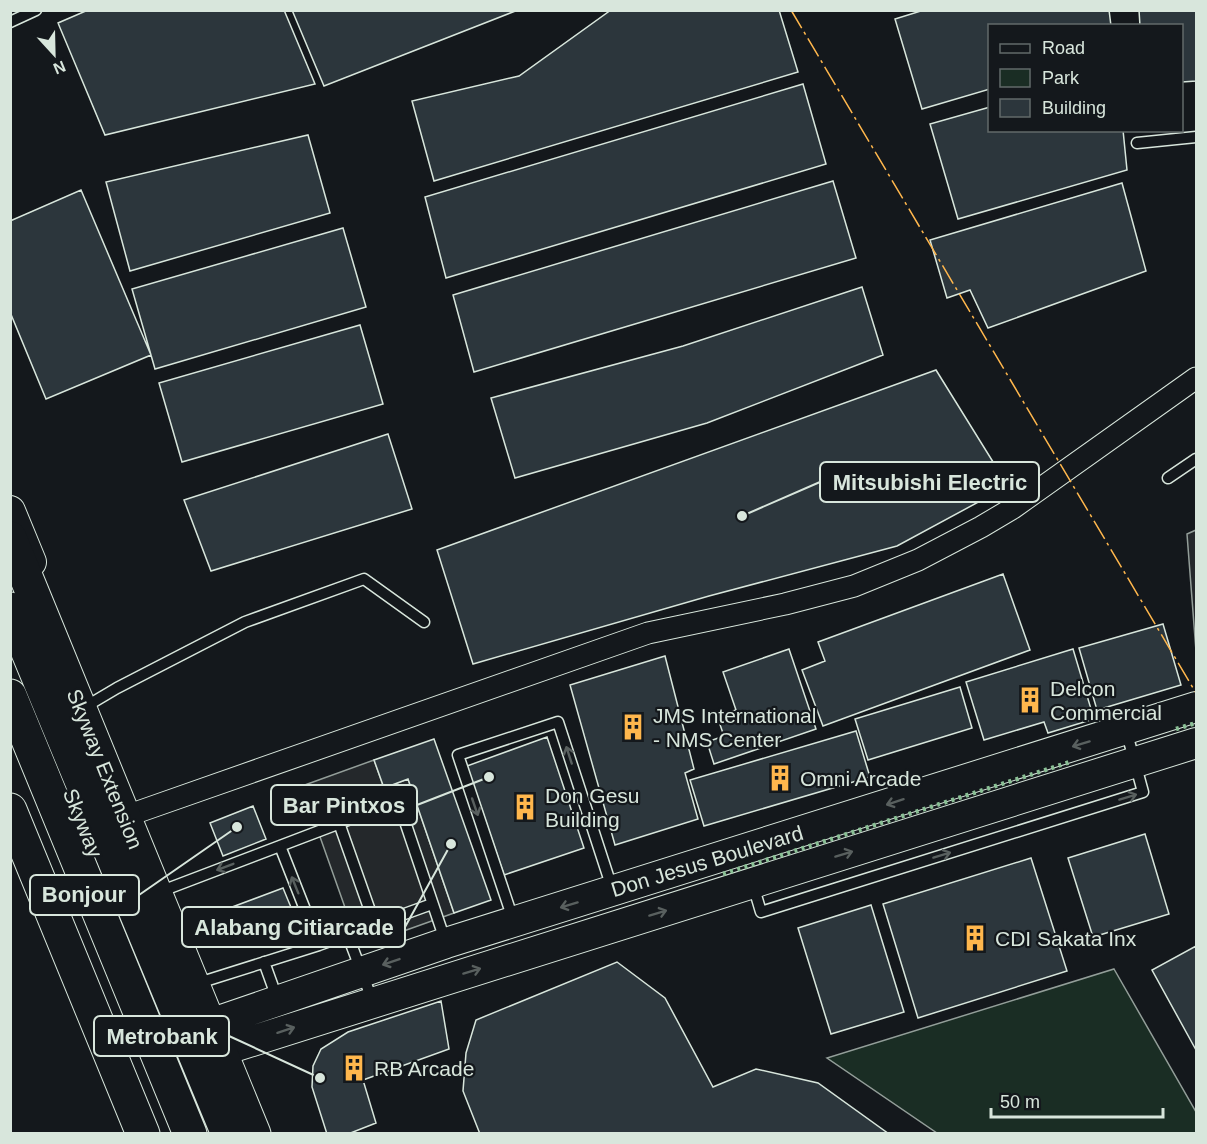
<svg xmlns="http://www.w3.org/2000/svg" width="1207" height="1144" viewBox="0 0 1207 1144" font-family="Helvetica,sans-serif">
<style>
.green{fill:#1a2d24;stroke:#939e99;stroke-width:1.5}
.parking{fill:#24282b;stroke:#939e99;stroke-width:1.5}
.building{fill:#2c363c;stroke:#d8e6dc;stroke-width:1.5}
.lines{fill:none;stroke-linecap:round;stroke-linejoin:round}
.lane-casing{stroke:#d8e6dc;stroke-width:13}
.street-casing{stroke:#d8e6dc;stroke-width:23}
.secondary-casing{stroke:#d8e6dc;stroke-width:32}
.highway-casing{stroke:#d8e6dc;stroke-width:35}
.lane{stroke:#14181c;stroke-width:10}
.street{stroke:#14181c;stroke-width:21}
.secondary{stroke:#14181c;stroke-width:30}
.highway{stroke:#14181c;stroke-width:33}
.hedge{stroke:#8ac095;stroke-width:4.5;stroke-dasharray:3 4.5;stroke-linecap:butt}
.power{stroke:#ffb74d;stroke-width:1.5;stroke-dasharray:21 4.5 3 4.5;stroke-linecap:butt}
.oneway{stroke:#59605f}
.labels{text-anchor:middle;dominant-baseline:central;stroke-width:4.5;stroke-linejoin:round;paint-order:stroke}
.poi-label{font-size:21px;fill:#d8e6dc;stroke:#14181c;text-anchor:start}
.street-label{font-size:21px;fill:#d8e6dc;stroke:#14181c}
.leader{fill:none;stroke:#d8e6dc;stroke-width:2}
.callout-dot{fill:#d8e6dc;stroke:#14181c;stroke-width:2}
.callout{fill:#14181c;stroke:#d8e6dc;stroke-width:2}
.callout-label{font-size:22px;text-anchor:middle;font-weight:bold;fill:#d8e6dc}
</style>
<rect width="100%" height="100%" fill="#14181c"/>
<path class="green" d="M 1114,969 L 1196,1112 L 1196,1133 L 937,1133 L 827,1058 Z"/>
<path class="parking" d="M 1196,530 L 1196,651 L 1187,534 Z
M 374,760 L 384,788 L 408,779 L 454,913 L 359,947 L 302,786 Z"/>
<path class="building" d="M 88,10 L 284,10 L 315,84 L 105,135 L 58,23 Z
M 292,10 L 518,10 L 324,86 Z
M 611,10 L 779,10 L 798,72 L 434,181 L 412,101 L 519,76 Z
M 924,10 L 1109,10 L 1111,26 L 990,26 L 990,89 L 922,109 L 895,19 Z
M 1139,10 L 1196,10 L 1196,81 L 1182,82 L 1182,26 L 1140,26 Z
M 803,84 L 826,164 L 446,278 L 425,197 Z
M 990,107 L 990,130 L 1123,130 L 1127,170 L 958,219 L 930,124 Z
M 308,135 L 330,213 L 130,271 L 106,182 Z
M 833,181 L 856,258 L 474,372 L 453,295 Z
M 1122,183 L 1146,271 L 988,328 L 970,290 L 947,298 L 930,240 Z
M 81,190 L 151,355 L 46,399 L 10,312 L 10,221 Z
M 343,228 L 366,307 L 155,369 L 132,289 Z
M 862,287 L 883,355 L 707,423 L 515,478 L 491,398 L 683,346 Z
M 360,325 L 383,404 L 182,462 L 159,383 Z
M 936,370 L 1008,486 L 897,546 L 709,596 L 473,664 L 437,550 Z
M 388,434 L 412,509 L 211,571 L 184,500 Z
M 1003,574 L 1030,650 L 823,726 L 802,670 L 825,661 L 818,642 Z
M 1163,624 L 1181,685 L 1097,710 L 1079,648 Z
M 789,649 L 816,729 L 714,764 L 707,742 L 724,736 L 717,716 L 736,710 L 723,672 Z
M 1073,649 L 1094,719 L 1048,733 L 1044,722 L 984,740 L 966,682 Z
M 665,656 L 694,769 L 685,773 L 698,819 L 615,845 L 570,685 Z
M 960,687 L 972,728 L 868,760 L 855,719 Z
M 856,731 L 870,777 L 704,826 L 690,780 Z
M 547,737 L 584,848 L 504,875 L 467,766 Z
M 434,739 L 491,900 L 454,913 L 408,779 L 384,788 L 374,760 Z
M 253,806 L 266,839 L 223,856 L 210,823 Z
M 1145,834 L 1169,914 L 1093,937 L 1068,858 Z
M 1031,858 L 1067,971 L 918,1018 L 883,904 Z
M 283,888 L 295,917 L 220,945 L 208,916 Z
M 871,905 L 904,1012 L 831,1034 L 798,928 Z
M 1196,946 L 1196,1050 L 1152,970 Z
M 617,962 L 665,998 L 713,1087 L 756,1069 L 818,1083 L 889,1134 L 480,1134 L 463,1091 L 466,1053 L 476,1020 Z
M 441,1001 L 449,1049 L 363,1080 L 376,1123 L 348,1134 L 327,1134 L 312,1087 L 313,1066 L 321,1049 L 348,1032 Z"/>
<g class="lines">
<g class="lane-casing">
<path id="lane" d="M 10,22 L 36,10
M 1137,143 L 1196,137
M 1168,478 L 1196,459
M 90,704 L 117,688 L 245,622 L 364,579 L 424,622
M 339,823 L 375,925
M 753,885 L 761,912 L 1143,792 L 1126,730
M 167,889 L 398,801 L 445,940
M 513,919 L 458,755 L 558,722 L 612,888
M 348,936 L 373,1002
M 319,945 L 432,904
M 264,962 L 277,998
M 205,981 L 319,945 L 280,846"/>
</g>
<g class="street-casing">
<path id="street" d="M 135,813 L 648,633 L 785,604 L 854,586 L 918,560 L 981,527 L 1013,508 L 1196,378"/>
</g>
<g class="secondary-casing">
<path id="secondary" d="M 10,511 L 31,562
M 219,1021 L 446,943 L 1196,707
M 230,1048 L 1196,743"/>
</g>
<g class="highway-casing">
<path id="highway" d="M 10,538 L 254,1134
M 10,609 L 228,1134
M 10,696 L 190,1134
M 10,810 L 143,1134"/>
</g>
<use href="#lane" class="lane"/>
<use href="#street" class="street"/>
<use href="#secondary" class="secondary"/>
<use href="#highway" class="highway"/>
<path class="hedge" d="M 1176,729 L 1196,723
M 723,874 L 1070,762"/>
<path class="power" d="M 791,10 L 1196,693"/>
</g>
<defs><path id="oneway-shaft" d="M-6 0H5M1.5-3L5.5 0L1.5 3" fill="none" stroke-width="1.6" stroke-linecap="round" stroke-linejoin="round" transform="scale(1.5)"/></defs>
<g class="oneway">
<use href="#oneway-shaft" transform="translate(1081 744) rotate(163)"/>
<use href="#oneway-shaft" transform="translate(569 755) rotate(-108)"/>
<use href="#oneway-shaft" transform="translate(1128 797) rotate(-17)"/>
<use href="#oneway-shaft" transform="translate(895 802) rotate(162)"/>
<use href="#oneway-shaft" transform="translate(475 807) rotate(71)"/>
<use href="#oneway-shaft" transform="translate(844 854) rotate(-17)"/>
<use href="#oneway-shaft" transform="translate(942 855) rotate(-17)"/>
<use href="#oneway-shaft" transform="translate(225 867) rotate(159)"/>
<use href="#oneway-shaft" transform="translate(295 885) rotate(-112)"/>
<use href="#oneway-shaft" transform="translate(569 905) rotate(163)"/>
<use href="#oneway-shaft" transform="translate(658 913) rotate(-17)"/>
<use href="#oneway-shaft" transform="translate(391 962) rotate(161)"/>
<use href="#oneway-shaft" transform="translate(472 971) rotate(-17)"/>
<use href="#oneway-shaft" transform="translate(286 1030) rotate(-18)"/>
</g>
<defs>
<g id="building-bare" transform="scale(2.07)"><path d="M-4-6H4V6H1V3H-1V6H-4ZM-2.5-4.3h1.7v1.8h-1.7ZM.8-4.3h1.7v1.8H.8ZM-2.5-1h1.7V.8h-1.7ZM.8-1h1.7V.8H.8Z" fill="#ffb74d" stroke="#14181c" stroke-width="2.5" paint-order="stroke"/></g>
</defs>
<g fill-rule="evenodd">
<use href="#building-bare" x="1030" y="700"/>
<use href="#building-bare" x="633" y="727"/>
<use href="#building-bare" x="780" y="778"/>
<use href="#building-bare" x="525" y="807"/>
<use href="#building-bare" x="975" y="938"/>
<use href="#building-bare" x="354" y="1068"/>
</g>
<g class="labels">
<g class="poi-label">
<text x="1050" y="688">Delcon<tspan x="1050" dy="24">Commercial</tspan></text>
<text x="653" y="715">JMS International<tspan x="653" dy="24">- NMS Center</tspan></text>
<text x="800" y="778">Omni Arcade</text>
<text x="545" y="795">Don Gesu<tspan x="545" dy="24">Building</tspan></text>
<text x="995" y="938">CDI Sakata Inx</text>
<text x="374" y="1068">RB Arcade</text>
</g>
<g class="street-label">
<text transform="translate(105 769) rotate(68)">Skyway Extension</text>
<text transform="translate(83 823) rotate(68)">Skyway</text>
<text transform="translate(707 861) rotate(-17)">Don Jesus Boulevard</text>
</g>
</g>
<path class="leader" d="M742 516L820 482M489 777L417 805M237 827L139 895M451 844L405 927M320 1078L229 1036"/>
<g class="callout-dot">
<circle cx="742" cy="516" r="6"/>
<circle cx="489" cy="777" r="6"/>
<circle cx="237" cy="827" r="6"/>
<circle cx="451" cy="844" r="6"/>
<circle cx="320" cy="1078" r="6"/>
</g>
<g class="callout">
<rect x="820" y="462" width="219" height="40" rx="6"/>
<rect x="271" y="785" width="146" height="40" rx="6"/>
<rect x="30" y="875" width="109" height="40" rx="6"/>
<rect x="182" y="907" width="223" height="40" rx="6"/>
<rect x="94" y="1016" width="135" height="40" rx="6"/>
</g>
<g class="callout-label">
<text x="930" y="490">Mitsubishi Electric</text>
<text x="344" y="813">Bar Pintxos</text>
<text x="84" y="902">Bonjour</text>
<text x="294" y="935">Alabang Citiarcade</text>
<text x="162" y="1044">Metrobank</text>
</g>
<rect width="1207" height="1144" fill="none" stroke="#d8e6dc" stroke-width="24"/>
<rect x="988" y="24" width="195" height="108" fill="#14181c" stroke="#626a69" stroke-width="1.5"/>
<rect x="1000" y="44" width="30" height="9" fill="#14181c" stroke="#626a69" stroke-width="1.5"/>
<text x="1042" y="54" font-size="18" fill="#d8e6dc">Road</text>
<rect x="1000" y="69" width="30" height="18" fill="#1a2d24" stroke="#626a69" stroke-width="1.5"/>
<text x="1042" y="84" font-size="18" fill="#d8e6dc">Park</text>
<rect x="1000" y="99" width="30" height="18" fill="#2c363c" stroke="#626a69" stroke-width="1.5"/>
<text x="1042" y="114" font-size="18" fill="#d8e6dc">Building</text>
<g transform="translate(54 54) rotate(158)" stroke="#14181c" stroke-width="4.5" paint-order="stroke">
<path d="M0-4.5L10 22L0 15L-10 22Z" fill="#d8e6dc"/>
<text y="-9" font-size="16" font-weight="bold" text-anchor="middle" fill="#d8e6dc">N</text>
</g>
<path d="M991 1108v9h172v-9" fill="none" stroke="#d8e6dc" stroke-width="3"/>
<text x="1000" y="1108" font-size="18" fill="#d8e6dc" stroke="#14181c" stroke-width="4.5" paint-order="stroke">50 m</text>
</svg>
